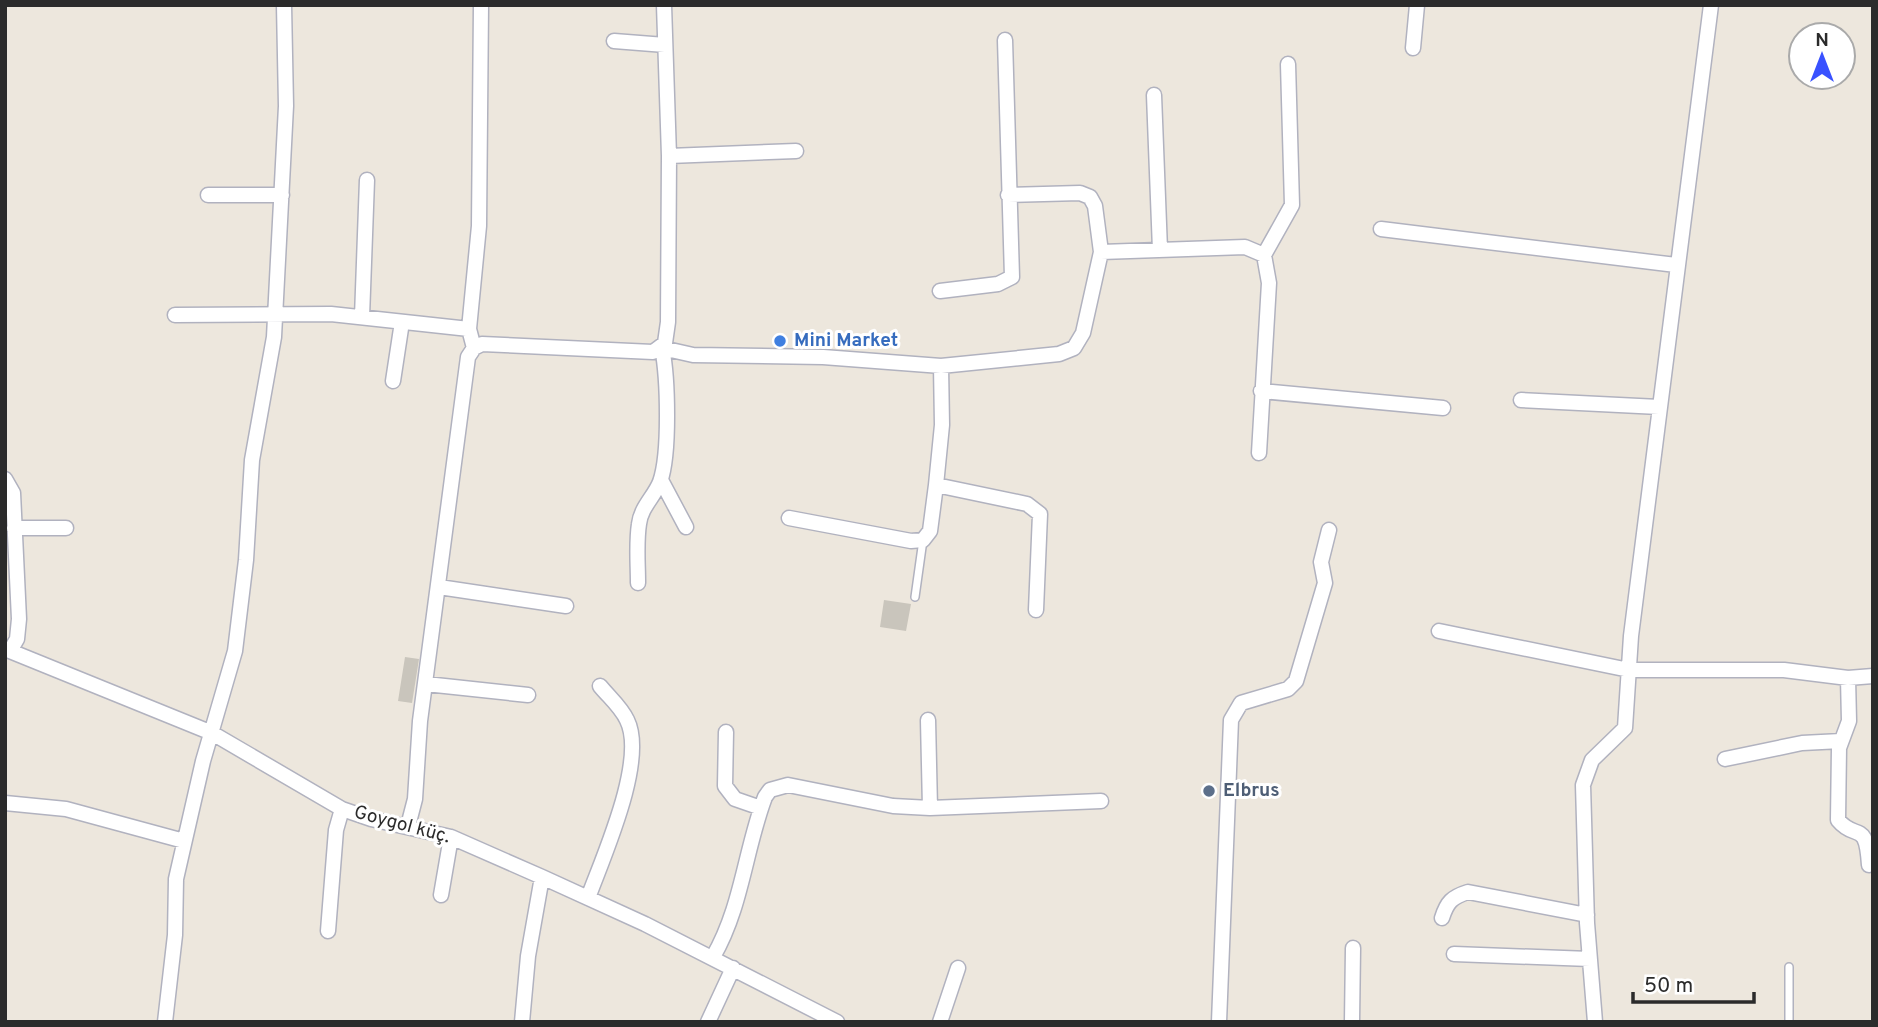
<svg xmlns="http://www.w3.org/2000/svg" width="1878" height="1027" viewBox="0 0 1878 1027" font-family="Overpass,sans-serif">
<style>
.building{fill:#c9c5bc}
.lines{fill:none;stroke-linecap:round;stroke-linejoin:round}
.service-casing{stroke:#b1b2bf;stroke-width:10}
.minor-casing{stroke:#b1b2bf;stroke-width:17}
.service{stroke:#fff;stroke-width:7}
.minor{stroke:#fff;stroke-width:14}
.shop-dot{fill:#3f7fe0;stroke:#fff;stroke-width:2.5}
.service-dot{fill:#5c6f8a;stroke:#fff;stroke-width:2.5}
.labels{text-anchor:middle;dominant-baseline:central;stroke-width:6;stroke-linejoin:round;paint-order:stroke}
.shop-label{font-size:19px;font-weight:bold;fill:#366cbe;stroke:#fff;text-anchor:start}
.service-label{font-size:19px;font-weight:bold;fill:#4e5e75;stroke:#fff;text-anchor:start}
.street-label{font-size:19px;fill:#2b2b2b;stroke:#fff}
</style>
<rect width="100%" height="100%" fill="#ede7dd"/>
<path class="building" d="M 884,600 L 911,604 L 906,631 L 880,627 Z
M 405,657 L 419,659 L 412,703 L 398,701 Z"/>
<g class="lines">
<g class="service-casing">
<path id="service" d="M 915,597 L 923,540
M 1789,967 L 1789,1022"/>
</g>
<g class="minor-casing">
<path id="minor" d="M 614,41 L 665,45
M 1413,48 L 1417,5
M 1154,95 L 1160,250
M 669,156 L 796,151
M 208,195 L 282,195
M 1008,195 L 1080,193 L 1090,197 L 1095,206 L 1101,252
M 1381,229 L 1676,265
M 1264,255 L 1292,205 L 1288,64
M 940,291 L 998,284 L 1012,277 L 1005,40
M 175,315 L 331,314 L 469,329
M 362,317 L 367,180
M 474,348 L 469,329 L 479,226 L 481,5
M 941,366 L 942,425 L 936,485 L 1027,504 L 1040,514 L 1036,610
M 393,381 L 402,322
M 1261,391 L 1443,408
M 1521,400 L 1659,407
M 5,479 L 13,493 L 19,619 L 17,639 L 10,651
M 661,480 L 686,527
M 789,518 L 911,541 L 923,540 L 930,531 L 936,485
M 14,528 L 66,528
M 638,583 C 638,564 636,543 639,524 C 641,507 654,497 660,482 C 670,454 668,378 662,348 L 693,355 L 823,357 L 941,366 L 1059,354 L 1074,348 L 1083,333 L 1101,252 L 1245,247 L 1264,255 L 1269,283 L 1259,453
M 439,587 L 566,606
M 1439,631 L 1629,670 L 1784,670 L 1848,678 L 1873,676
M 5,649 L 212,733 L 342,809 L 371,819 L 451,837 L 542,877 L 645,924 L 837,1022
M 1848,678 L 1849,721 L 1839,748 L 1838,820 C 1856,842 1866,818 1869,865
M 426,684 L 528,695
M 928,720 L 930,808
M 726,732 L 725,786 L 735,799 L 761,808
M 1725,759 L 1802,743 L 1841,741
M 5,803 L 66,809 L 184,841
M 408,826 L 415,799 L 420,721 L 468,357 L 474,348 L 482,344 L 653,352 L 665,343 L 668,322 L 669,156 L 664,5
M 441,895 L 451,837
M 588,898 C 603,857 647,760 627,720 C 621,707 609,697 600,686
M 1442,918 C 1447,902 1452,897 1468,892 L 1587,915
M 328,931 L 336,830 L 342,809
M 1454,954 L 1590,959
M 713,957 C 742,907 745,850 765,797 L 770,790 L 788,785 L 893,806 L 930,808 L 1101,801
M 165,1022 L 175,935 L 176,879 L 203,761 L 235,651 L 246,560 L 252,460 L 274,337 L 286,106 L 284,5
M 522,1022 L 528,956 L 542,877
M 708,1022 L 733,968
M 940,1022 L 958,968
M 1219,1022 L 1231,720 L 1241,703 L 1288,689 L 1296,681 L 1325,583 L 1321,562 L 1329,530
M 1352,1022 L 1353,948
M 1595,1022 L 1587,923 L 1583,785 L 1592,760 L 1625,728 L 1631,636 L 1711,5"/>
</g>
<use href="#service" class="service"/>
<use href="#minor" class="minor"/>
</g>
<circle class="shop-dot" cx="780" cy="341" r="7"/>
<circle class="service-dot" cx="1209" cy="791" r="7"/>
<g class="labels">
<g class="shop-label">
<text x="794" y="341">Mini Market</text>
</g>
<g class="service-label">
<text x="1223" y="791">Elbrus</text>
</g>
<g class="street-label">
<text transform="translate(402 825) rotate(15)">Goygol küç.</text>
</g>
</g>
<rect width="1878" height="1027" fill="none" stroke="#2b2b2b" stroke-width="14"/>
<g transform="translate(1822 56)"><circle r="33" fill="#ffffff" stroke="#aaaaaa" stroke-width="2"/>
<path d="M0-5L12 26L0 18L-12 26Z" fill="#3951ff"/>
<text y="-10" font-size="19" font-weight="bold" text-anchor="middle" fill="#2b2b2b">N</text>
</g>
<path d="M1633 992v10h121v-10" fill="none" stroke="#2b2b2b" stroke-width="3.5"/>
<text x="1644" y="992" font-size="21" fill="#2b2b2b" stroke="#ffffff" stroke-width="5" paint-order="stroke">50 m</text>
</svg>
